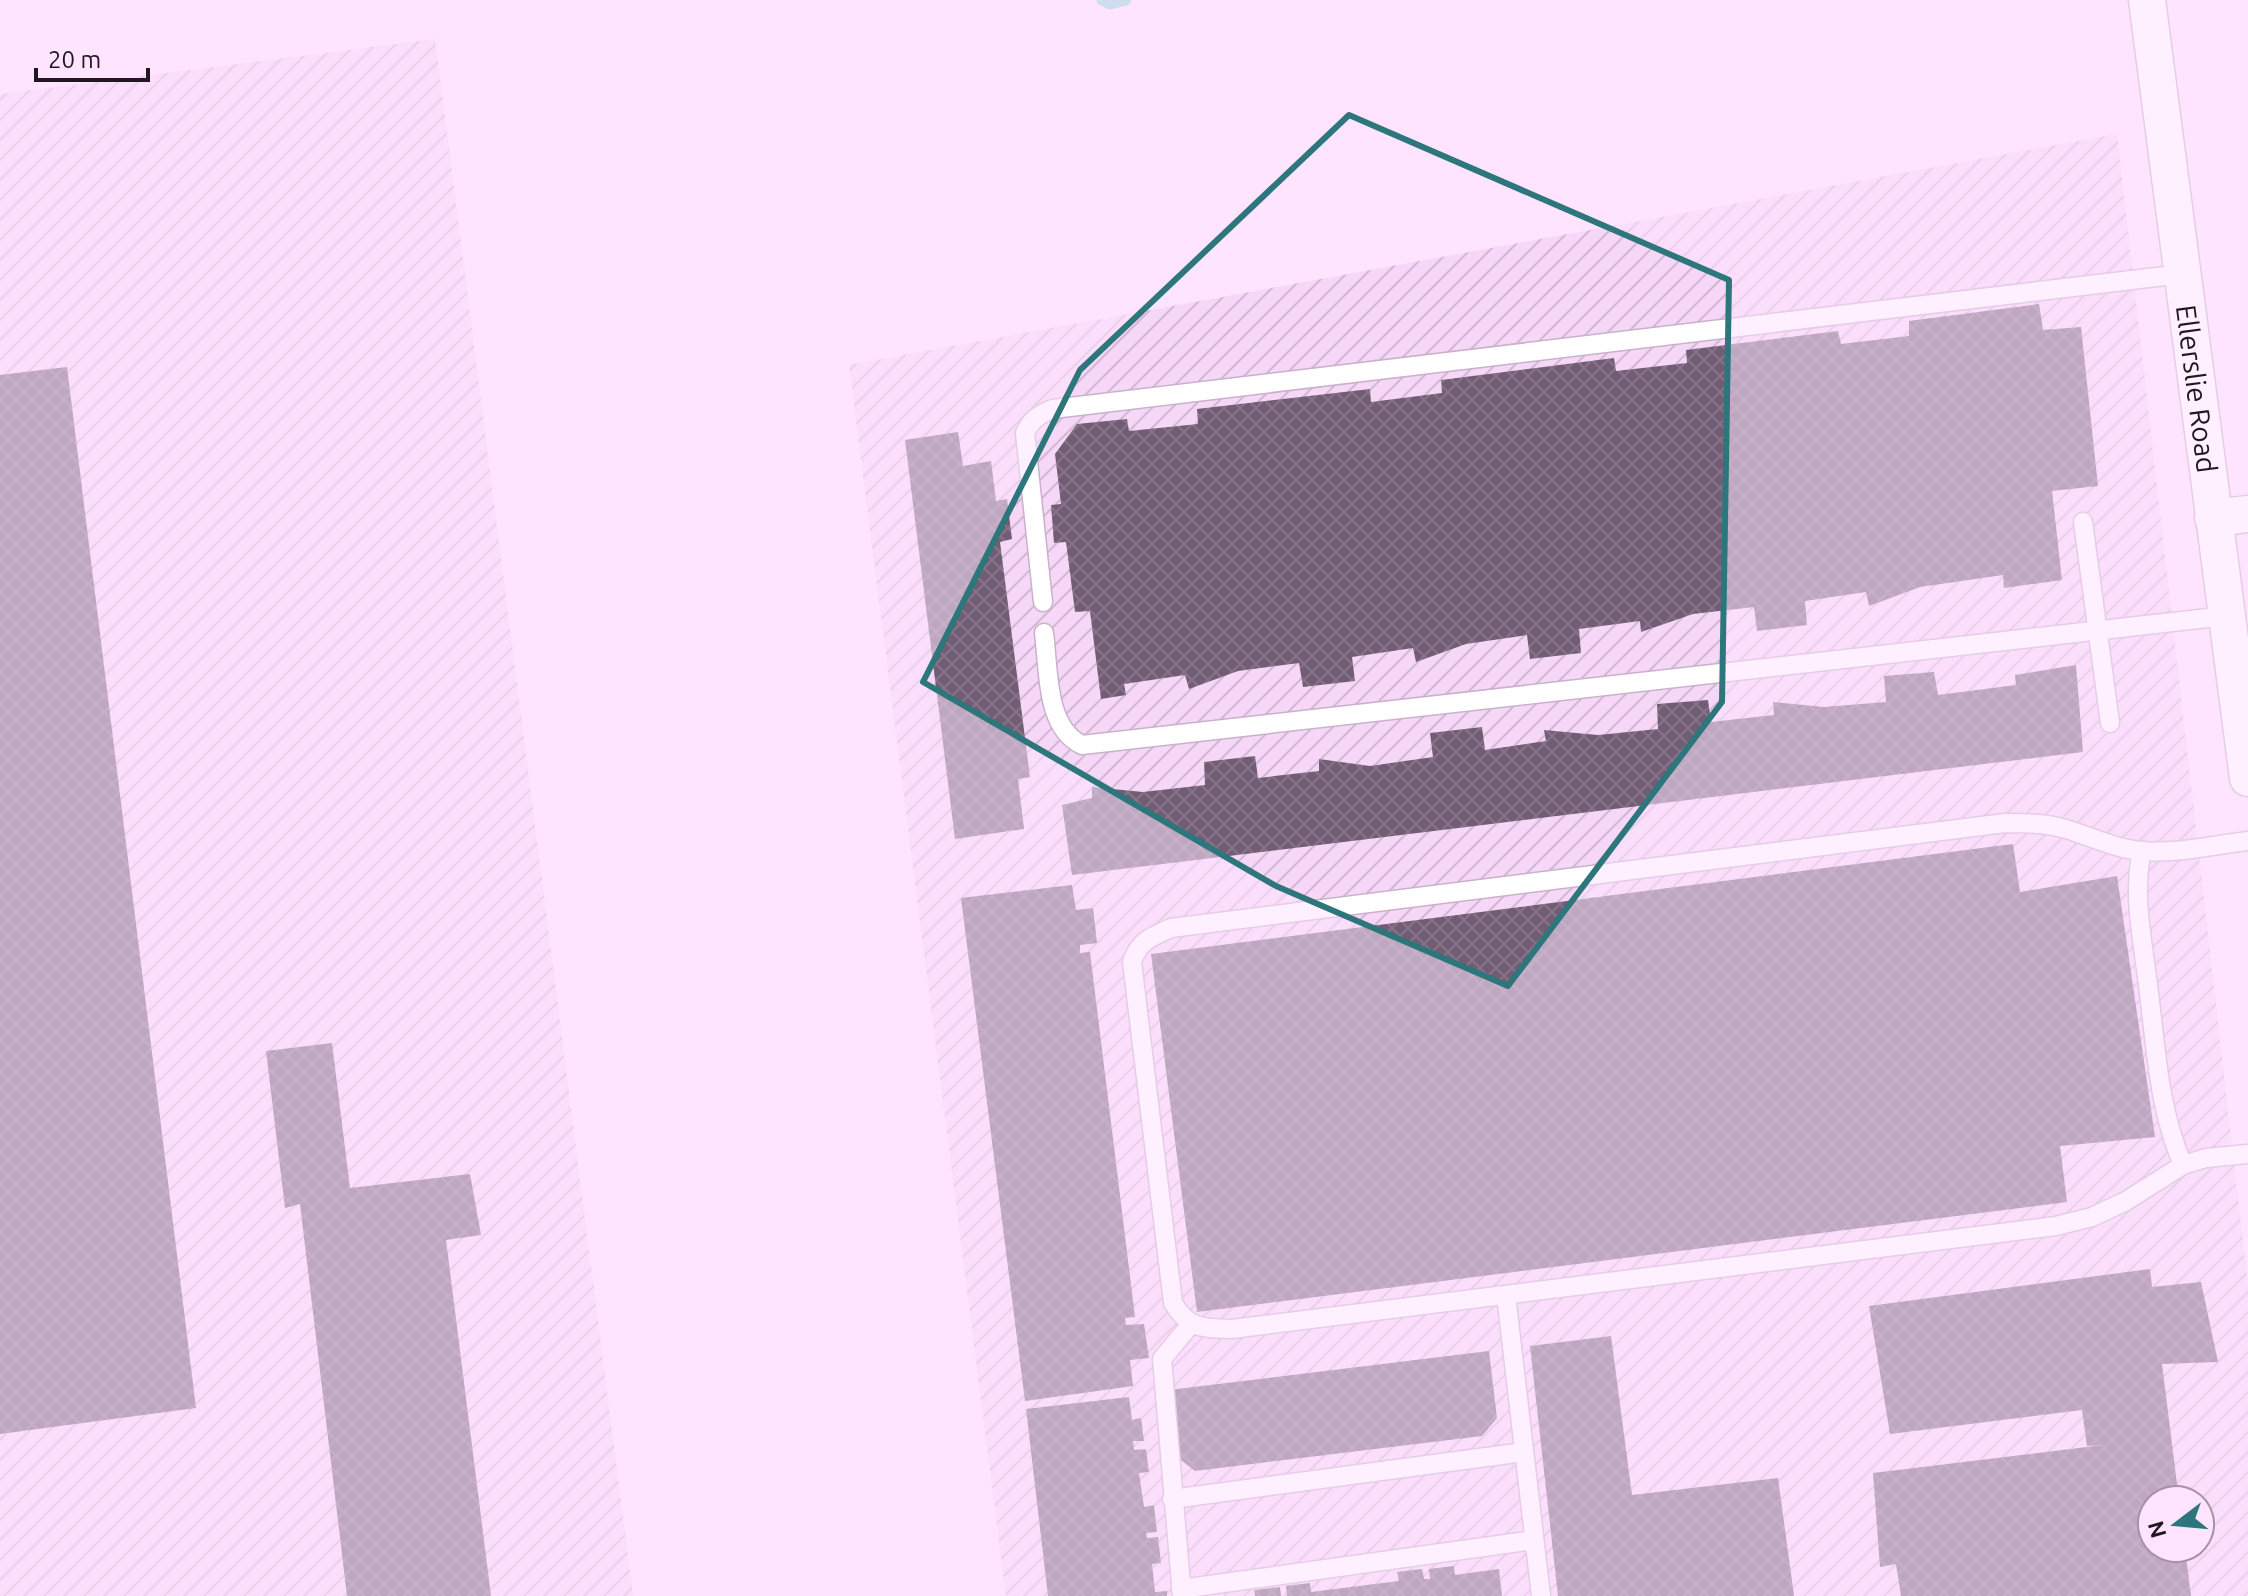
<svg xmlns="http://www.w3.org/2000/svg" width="2248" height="1596" viewBox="0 0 2248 1596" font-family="Ubuntu,sans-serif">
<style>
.industrial{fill:url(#industrial-furrows);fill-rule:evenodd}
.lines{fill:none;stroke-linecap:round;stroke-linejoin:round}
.stream{stroke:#98d4e1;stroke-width:11}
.building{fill:url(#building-cross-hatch)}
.service-casing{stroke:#cab1cb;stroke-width:21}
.minor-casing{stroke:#cab1cb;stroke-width:39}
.service{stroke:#fff;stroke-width:18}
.minor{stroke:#fff;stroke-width:36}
.marked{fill:none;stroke:#2d767c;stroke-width:6;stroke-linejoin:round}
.labels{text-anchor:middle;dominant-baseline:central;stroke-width:8;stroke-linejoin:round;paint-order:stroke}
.street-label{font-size:28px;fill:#201721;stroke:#fee4ff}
</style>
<defs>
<pattern id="industrial-furrows" width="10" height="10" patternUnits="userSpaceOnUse" patternTransform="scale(2)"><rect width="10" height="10" fill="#f6d7f7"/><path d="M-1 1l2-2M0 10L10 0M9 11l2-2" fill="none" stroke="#d3b8d3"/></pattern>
<pattern id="building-cross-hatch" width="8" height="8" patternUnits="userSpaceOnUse" patternTransform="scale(2)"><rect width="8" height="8" fill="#735d75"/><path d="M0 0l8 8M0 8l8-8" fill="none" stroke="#857487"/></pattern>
</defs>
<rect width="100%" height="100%" fill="#fee4ff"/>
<path class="industrial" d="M 435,39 L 633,1596 L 0,1596 L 0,94 Z
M 2117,134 L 2248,1287 L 2248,1596 L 1006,1596 L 849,365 ZM 2152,1500 L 2200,1500 L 2200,1548 L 2152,1548 Z"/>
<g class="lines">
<path class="stream" d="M 1102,0 L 1110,4 L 1126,0"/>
</g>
<path class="building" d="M 2039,304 L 2043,330 L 2081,327 L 2098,486 L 2052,491 L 2062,580 L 2004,588 L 2003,575 L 1920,587 L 1869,606 L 1866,592 L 1805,601 L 1807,625 L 1757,631 L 1754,607 L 1693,614 L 1641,632 L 1640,621 L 1579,629 L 1581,653 L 1530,659 L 1527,635 L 1466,644 L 1416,662 L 1413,648 L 1352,657 L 1355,681 L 1303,687 L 1299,663 L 1238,671 L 1189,689 L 1185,675 L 1124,684 L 1126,695 L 1101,699 L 1090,611 L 1075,612 L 1066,542 L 1054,543 L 1051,505 L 1061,504 L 1055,454 L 1077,424 L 1127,419 L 1129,431 L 1198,424 L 1197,409 L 1370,389 L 1371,402 L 1442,393 L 1441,380 L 1614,358 L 1616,371 L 1687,363 L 1686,350 L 1838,331 L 1841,344 L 1909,336 L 1909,321 Z
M 67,367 L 196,1408 L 0,1434 L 0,375 Z
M 958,432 L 963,466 L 991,461 L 996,501 L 1007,499 L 1012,539 L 1000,542 L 1030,777 L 1018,779 L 1024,829 L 955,839 L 905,440 Z
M 2076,665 L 2083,752 L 1072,875 L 1062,805 L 1092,798 L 1092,787 L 1143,792 L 1205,785 L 1204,762 L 1255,756 L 1258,778 L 1319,771 L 1319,759 L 1370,766 L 1433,757 L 1430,733 L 1482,727 L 1485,750 L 1546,741 L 1544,730 L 1598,735 L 1658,729 L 1657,704 L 1708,700 L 1711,722 L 1774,715 L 1773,702 L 1824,707 L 1886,702 L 1884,676 L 1934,672 L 1938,695 L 2016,685 L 2015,675 Z
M 2013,844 L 2020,892 L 2117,876 L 2155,1137 L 2060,1146 L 2067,1202 L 1197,1312 L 1151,954 Z
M 1072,885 L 1076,910 L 1093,908 L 1097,943 L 1080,945 L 1080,953 L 1090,952 L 1135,1317 L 1125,1318 L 1126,1325 L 1144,1324 L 1149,1358 L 1130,1360 L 1133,1386 L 1025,1401 L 961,898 Z
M 332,1043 L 350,1188 L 470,1174 L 481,1235 L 446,1240 L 491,1596 L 347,1596 L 300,1204 L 285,1208 L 266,1051 Z
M 2150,1269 L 2152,1287 L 2201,1282 L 2218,1362 L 2162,1364 L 2179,1500 L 2152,1500 L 2152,1548 L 2185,1548 L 2191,1596 L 1901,1596 L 1896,1564 L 1880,1567 L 1873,1473 L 2103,1445 L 2087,1446 L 2082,1410 L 1890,1434 L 1869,1306 Z
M 1611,1336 L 1632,1495 L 1778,1478 L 1794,1596 L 1558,1596 L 1530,1346 Z
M 1489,1351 L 1497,1418 L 1482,1436 L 1195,1471 L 1177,1457 L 1169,1390 Z
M 1129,1397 L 1132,1420 L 1141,1418 L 1144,1441 L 1133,1441 L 1134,1450 L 1146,1449 L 1149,1472 L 1139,1473 L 1144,1507 L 1154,1505 L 1157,1532 L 1146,1533 L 1147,1538 L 1158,1537 L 1161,1563 L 1152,1564 L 1155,1592 L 1167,1591 L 1167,1596 L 1048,1596 L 1026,1409 Z
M 1454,1566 L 1455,1575 L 1499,1569 L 1502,1596 L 1287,1596 L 1286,1586 L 1310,1583 L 1311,1592 L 1399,1581 L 1397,1572 L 1422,1569 L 1424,1579 L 1430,1579 L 1429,1569 Z
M 1280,1587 L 1281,1596 L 1255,1596 L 1254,1590 Z"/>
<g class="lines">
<g class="service-casing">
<path id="service" d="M 2083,522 L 2110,723
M 1043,602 L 1025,433 C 1031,420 1039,414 1053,409 L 2182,274
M 1044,633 C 1049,670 1045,727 1082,745 L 2226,616
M 2248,841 C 2214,845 2178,854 2143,851 C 2116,849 2092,837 2066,829 C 2045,823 2026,823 2005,823 L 1171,928 C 1151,937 1139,941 1132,962 L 1173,1303 C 1189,1330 1204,1328 1232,1329 L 2056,1226 L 2092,1217 L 2126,1201 L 2183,1165 L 2206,1158 L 2248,1154
M 2142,851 C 2132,895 2143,941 2148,985 C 2156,1046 2158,1108 2183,1165
M 1506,1295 L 1541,1596
M 1172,1499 L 1524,1452
M 1181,1589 L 1534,1540
M 1182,1596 L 1162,1359 L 1191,1324"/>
</g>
<g class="minor-casing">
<g id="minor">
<path id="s1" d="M 2147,0 L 2248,778"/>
<path d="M 2213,518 L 2248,514"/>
</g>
</g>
<use href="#service" class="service"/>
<use href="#minor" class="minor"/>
</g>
<path d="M0 0H2248V1596H0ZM 1349,115 L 1729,280 L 1722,702 L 1508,986 L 1276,886 L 923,682 L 1080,370 Z" fill="#fee4ff" fill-opacity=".55" fill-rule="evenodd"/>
<path class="marked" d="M 1349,115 L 1729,280 L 1722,702 L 1508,986 L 1276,886 L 923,682 L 1080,370 Z"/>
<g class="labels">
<g class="street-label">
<text stroke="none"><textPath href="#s1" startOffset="392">Ellerslie Road</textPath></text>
</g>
</g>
<g transform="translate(2176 1524) rotate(254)"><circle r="38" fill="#fee4ff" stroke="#a592a6" stroke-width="2"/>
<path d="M0-6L14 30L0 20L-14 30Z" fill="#2d767c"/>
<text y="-12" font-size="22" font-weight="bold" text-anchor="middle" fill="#201721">N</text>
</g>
<path d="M36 68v12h112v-12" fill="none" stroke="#201721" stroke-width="4"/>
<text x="48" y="68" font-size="24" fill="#201721" stroke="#fee4ff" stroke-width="6" paint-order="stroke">20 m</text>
</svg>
